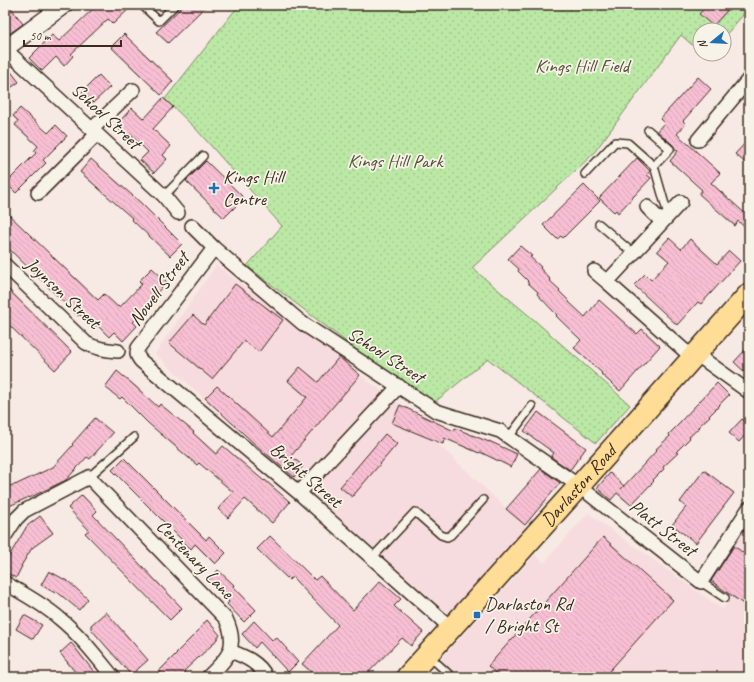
<svg xmlns="http://www.w3.org/2000/svg" width="754" height="682" viewBox="0 0 754 682" font-family="Caveat,sans-serif">
<style>
.built{fill:#f7dcdf}
.park{fill:url(#park-dots);stroke:#7b8962}
.building{fill:url(#building-back-hatch);stroke:#3b2a1e}
.lines{fill:none;stroke-linecap:round;stroke-linejoin:round}
.service-casing{stroke:#3b2a1e;stroke-width:10}
.minor-casing{stroke:#3b2a1e;stroke-width:16}
.tertiary-casing{stroke:#3b2a1e;stroke-width:19}
.primary-casing{stroke:#3b2a1e;stroke-width:24}
.service{stroke:#f7f3e8;stroke-width:7}
.minor{stroke:#f7f3e8;stroke-width:13}
.tertiary{stroke:#f7f3e8;stroke-width:16}
.primary{stroke:#ffdd96;stroke-width:21}
.poi-dot{fill:#1f6fb2;stroke:#f7f3e8;stroke-width:1.5}
.labels{text-anchor:middle;dominant-baseline:central;stroke-width:3.5;stroke-linejoin:round;paint-order:stroke}
.park-label{font-size:19px;fill:#555039;stroke:#f7f3e8}
.street-label{font-size:19px;fill:#3b2a1e;stroke:#f7f3e8}
.poi-label{font-size:19px;fill:#3b2a1e;stroke:#f7f3e8;text-anchor:start}
</style>
<defs>
<pattern id="park-dots" width="8" height="8" patternUnits="userSpaceOnUse"><rect width="8" height="8" fill="#bbe8a5"/><path d="M2 2h.1M6 6h.1" fill="none" stroke="#a2c78e" stroke-width="1.8" stroke-linecap="round"/></pattern>
<pattern id="building-back-hatch" width="6" height="6" patternUnits="userSpaceOnUse"><rect width="6" height="6" fill="#f8bfd3"/><path d="M-1 5l2 2M0 0l6 6M5-1l2 2" fill="none" stroke="#d6a4b5"/></pattern>
</defs>
<rect width="100%" height="100%" fill="#f7e9e4"/>
<filter id="ink" filterUnits="userSpaceOnUse"><feTurbulence type="fractalNoise" baseFrequency=".025" numOctaves="2"/><feDisplacementMap in="SourceGraphic" scale="8" xChannelSelector="R" yChannelSelector="G"/><feConvolveMatrix kernelMatrix="1 2 1 2 8 2 1 2 1" color-interpolation-filters="sRGB"/></filter>
<g filter="url(#ink)">
<path class="built" d="M 216,265 L 339,357 L 360,375 L 422,421 L 440,429 L 436,442 L 527,528 L 449,612 L 444,611 L 294,477 L 258,447 L 155,354 Z
M 588,513 L 722,609 L 734,596 L 709,580 L 749,522 L 749,677 L 425,677 L 535,555 L 544,563 Z"/>
<path class="park" d="M 239,5 L 749,5 L 749,8 L 724,37 L 724,30 L 700,30 L 700,52 L 681,35 L 593,154 L 472,268 L 533,319 L 630,405 L 596,443 L 488,359 L 430,406 L 247,266 L 282,226 L 196,129 L 165,99 Z"/>
<path class="building" d="M 5,5 L 9,5 L 23,24 L 5,37 Z
M 97,5 L 133,5 L 113,24 L 108,19 L 71,54 L 73,56 L 64,66 L 56,57 L 42,71 L 29,58 L 52,35 L 59,41 Z
M 184,5 L 207,5 L 168,43 L 156,32 Z
M 707,5 L 732,5 L 713,26 L 699,14 Z
M 124,34 L 173,81 L 161,95 L 111,47 Z
M 5,64 L 19,82 L 5,92 Z
M 99,75 L 110,87 L 93,103 L 82,92 Z
M 698,77 L 711,89 L 683,121 L 686,124 L 677,134 L 720,173 L 711,183 L 749,217 L 749,231 L 738,221 L 735,226 L 699,194 L 702,190 L 670,161 L 678,151 L 675,149 L 673,145 L 657,131 L 664,123 L 660,119 Z
M 163,98 L 173,107 L 153,129 L 171,146 L 163,155 L 167,159 L 154,173 L 140,160 L 148,152 L 130,134 L 127,137 L 115,126 L 132,108 L 144,119 Z
M 20,108 L 48,133 L 56,125 L 67,136 L 43,160 L 46,163 L 16,193 L 6,183 L 36,153 L 34,151 L 38,146 L 15,125 L 18,121 L 13,116 Z
M 749,139 L 749,166 L 735,154 Z
M 637,158 L 650,171 L 647,175 L 651,178 L 618,213 L 616,210 L 614,212 L 599,198 Z
M 91,159 L 141,203 L 182,244 L 170,256 L 131,219 L 132,218 L 80,172 Z
M 206,161 L 244,198 L 224,218 L 186,181 Z
M 584,185 L 600,201 L 563,238 L 561,236 L 557,239 L 543,225 Z
M 5,211 L 98,300 L 104,294 L 118,307 L 118,306 L 120,307 L 142,284 L 139,281 L 152,268 L 167,282 L 152,298 L 154,300 L 133,322 L 137,326 L 123,341 L 114,332 L 109,337 L 97,325 L 94,328 L 79,314 L 78,316 L 5,245 Z
M 669,238 L 681,249 L 690,239 L 717,264 L 729,251 L 740,261 L 701,304 L 698,302 L 677,325 L 634,285 L 645,274 L 651,280 L 669,261 L 657,251 Z
M 520,246 L 532,256 L 530,257 L 541,267 L 540,268 L 550,279 L 549,280 L 560,290 L 559,291 L 569,301 L 569,302 L 585,317 L 599,300 L 637,334 L 642,329 L 660,346 L 620,391 L 601,374 L 602,373 L 574,348 L 581,340 L 556,316 L 557,315 L 537,294 L 538,292 L 527,282 L 528,281 L 518,271 L 519,269 L 508,259 Z
M 235,284 L 283,320 L 259,352 L 244,341 L 212,379 L 169,343 L 193,315 L 204,325 Z
M 5,286 L 72,352 L 55,370 L 5,321 Z
M 749,346 L 749,376 L 734,362 Z
M 339,357 L 360,375 L 291,456 L 303,466 L 294,477 L 258,447 L 205,398 L 217,386 L 273,437 L 307,397 L 288,381 L 300,367 L 318,382 Z
M 117,371 L 135,386 L 158,407 L 160,404 L 194,432 L 193,433 L 216,454 L 223,446 L 264,481 L 265,480 L 290,502 L 272,523 L 245,499 L 228,518 L 218,509 L 233,492 L 199,463 L 197,465 L 148,423 L 122,397 L 120,399 L 105,387 Z
M 717,383 L 729,395 L 719,405 L 720,405 L 709,416 L 710,416 L 699,426 L 700,427 L 689,437 L 690,438 L 676,452 L 678,453 L 663,467 L 664,469 L 653,480 L 654,481 L 631,505 L 617,493 L 611,500 L 597,488 L 610,473 L 624,486 L 621,489 L 657,450 L 656,449 L 670,436 L 669,434 L 679,424 L 679,423 Z
M 400,405 L 454,431 L 455,428 L 489,442 L 489,441 L 517,454 L 511,467 L 480,452 L 479,453 L 444,438 L 443,444 L 392,423 Z
M 538,412 L 586,448 L 570,470 L 551,457 L 554,453 L 524,431 Z
M 95,418 L 113,433 L 90,459 L 87,457 L 66,480 L 29,498 L 29,497 L 5,508 L 5,488 L 15,484 L 15,485 L 53,467 L 73,445 L 72,444 Z
M 742,419 L 749,425 L 749,431 L 739,442 L 729,433 Z
M 385,434 L 397,444 L 352,497 L 340,487 Z
M 124,458 L 206,540 L 209,536 L 226,553 L 215,564 L 195,544 L 191,549 L 112,470 Z
M 541,469 L 560,483 L 525,525 L 506,509 Z
M 704,470 L 734,493 L 696,543 L 672,525 L 686,507 L 680,502 Z
M 82,495 L 97,511 L 93,515 L 182,608 L 170,620 L 85,533 L 89,530 L 68,508 Z
M 40,516 L 53,533 L 32,548 L 21,566 L 22,566 L 16,578 L 5,572 L 5,563 L 27,526 Z
M 270,536 L 315,580 L 320,576 L 353,610 L 380,581 L 401,599 L 394,606 L 423,632 L 411,646 L 402,638 L 364,677 L 317,677 L 302,664 L 338,625 L 292,577 L 289,580 L 257,549 Z
M 603,537 L 673,600 L 604,677 L 500,677 L 488,666 Z
M 734,546 L 749,557 L 749,608 L 711,581 Z
M 218,570 L 234,585 L 233,586 L 256,610 L 244,622 L 227,604 L 229,602 L 208,581 Z
M 49,571 L 69,582 L 88,599 L 79,610 L 56,591 L 55,593 L 41,585 Z
M 106,612 L 148,660 L 131,675 L 91,629 L 91,625 Z
M 24,615 L 42,625 L 33,639 L 16,629 Z
M 207,620 L 220,635 L 213,644 L 184,671 L 185,672 L 180,677 L 165,677 L 159,671 L 177,653 L 176,653 L 199,630 L 199,629 Z
M 254,621 L 272,640 L 276,637 L 287,649 L 286,649 L 298,662 L 288,672 L 260,642 L 255,648 L 242,634 Z
M 71,643 L 73,645 L 98,677 L 79,677 L 60,653 Z"/>
<g class="lines">
<g class="service-casing">
<path id="service" d="M 142,5 L 159,21 L 175,5
M 648,130 L 670,149 L 654,166
M 585,174 L 615,142 L 628,143 L 654,166 L 668,215
M 164,196 L 203,156
M 599,224 L 634,254
M 509,437 L 532,406
M 89,477 L 134,437
M 372,558 L 415,512 L 441,535 L 447,537 L 451,535 L 483,500
M 701,582 L 725,598
M 429,656 L 452,677"/>
</g>
<g class="minor-casing">
<path id="minor" d="M 5,49 L 164,196 L 178,213
M 92,129 L 133,90
M 698,140 L 749,79
M 38,193 L 97,134
M 681,202 L 607,282 L 685,351 L 696,354 L 749,392
M 647,207 L 662,222
M 192,226 L 214,248 L 302,323 L 436,411 L 500,431 L 579,486 L 701,582 L 749,508
M 214,248 L 138,348 C 136,354 137,356 141,361 L 299,493 L 451,628
M 5,265 L 86,343 C 96,349 107,350 118,351
M 594,271 L 607,282
M 299,493 L 399,386
M 5,536 L 16,519 L 24,511 L 89,477 L 226,619 C 239,647 228,658 208,677
M 5,583 C 24,594 43,604 59,618 C 80,635 96,656 113,677
M 230,651 C 244,656 260,663 266,677"/>
</g>
<g class="tertiary-casing">
<path id="tertiary" d="M 5,49 L 64,5"/>
</g>
<g class="primary-casing">
<g id="primary">
<path id="s1" d="M 407,677 L 579,486 L 749,294"/>
</g>
</g>
<use href="#service" class="service"/>
<use href="#minor" class="minor"/>
<use href="#tertiary" class="tertiary"/>
<use href="#primary" class="primary"/>
</g>
</g>
<g class="poi-dot">
<path d="M212 182h4v4h4v4h-4v4h-4v-4h-4v-4h4z"/>
<rect x="473" y="611" width="8" height="8" rx="2"/>
</g>
<g class="labels">
<g class="park-label">
<text x="582" y="66">Kings Hill Field</text>
<text x="395" y="161">Kings Hill Park</text>
</g>
<g class="street-label">
<text transform="translate(106 116) rotate(43)">School Street</text>
<text transform="translate(159 289) rotate(-53)">Nowell Street</text>
<text transform="translate(63 293) rotate(43)">Joynson Street</text>
<text transform="translate(386 355) rotate(33)">School Street</text>
<text transform="translate(306 475) rotate(41)">Bright Street</text>
<text stroke="none"><textPath href="#s1" startOffset="257">Darlaston Road</textPath></text>
<text transform="translate(663 528) rotate(38)">Platt Street</text>
<text transform="translate(195 559) rotate(46)">Centenary Lane</text>
</g>
<g class="poi-label">
<text x="223" y="177">Kings Hill<tspan x="223" dy="22">Centre</tspan></text>
<text x="485" y="604">Darlaston Rd<tspan x="485" dy="22">/ Bright St</tspan></text>
</g>
</g>
<rect width="754" height="682" fill="none" stroke="#f7f3e8" stroke-width="20"/>
<rect x="10" y="10" width="734" height="662" fill="none" stroke="#3b2a1e" stroke-width="1.5" filter="url(#ink)"/>
<g transform="translate(712 42) rotate(252)"><circle r="19" fill="#f7f3e8" stroke="#aca397"/>
<path d="M0-3L7 15L0 10L-7 15Z" fill="#1f6fb2"/>
<text y="-6" font-size="11" font-weight="bold" text-anchor="middle" fill="#3b2a1e">N</text>
</g>
<path d="M24 40v6h97v-6" fill="none" stroke="#3b2a1e" stroke-width="2"/>
<text x="30" y="40" font-size="12" fill="#3b2a1e" stroke="#f7f3e8" stroke-width="3" paint-order="stroke">50 m</text>
</svg>
